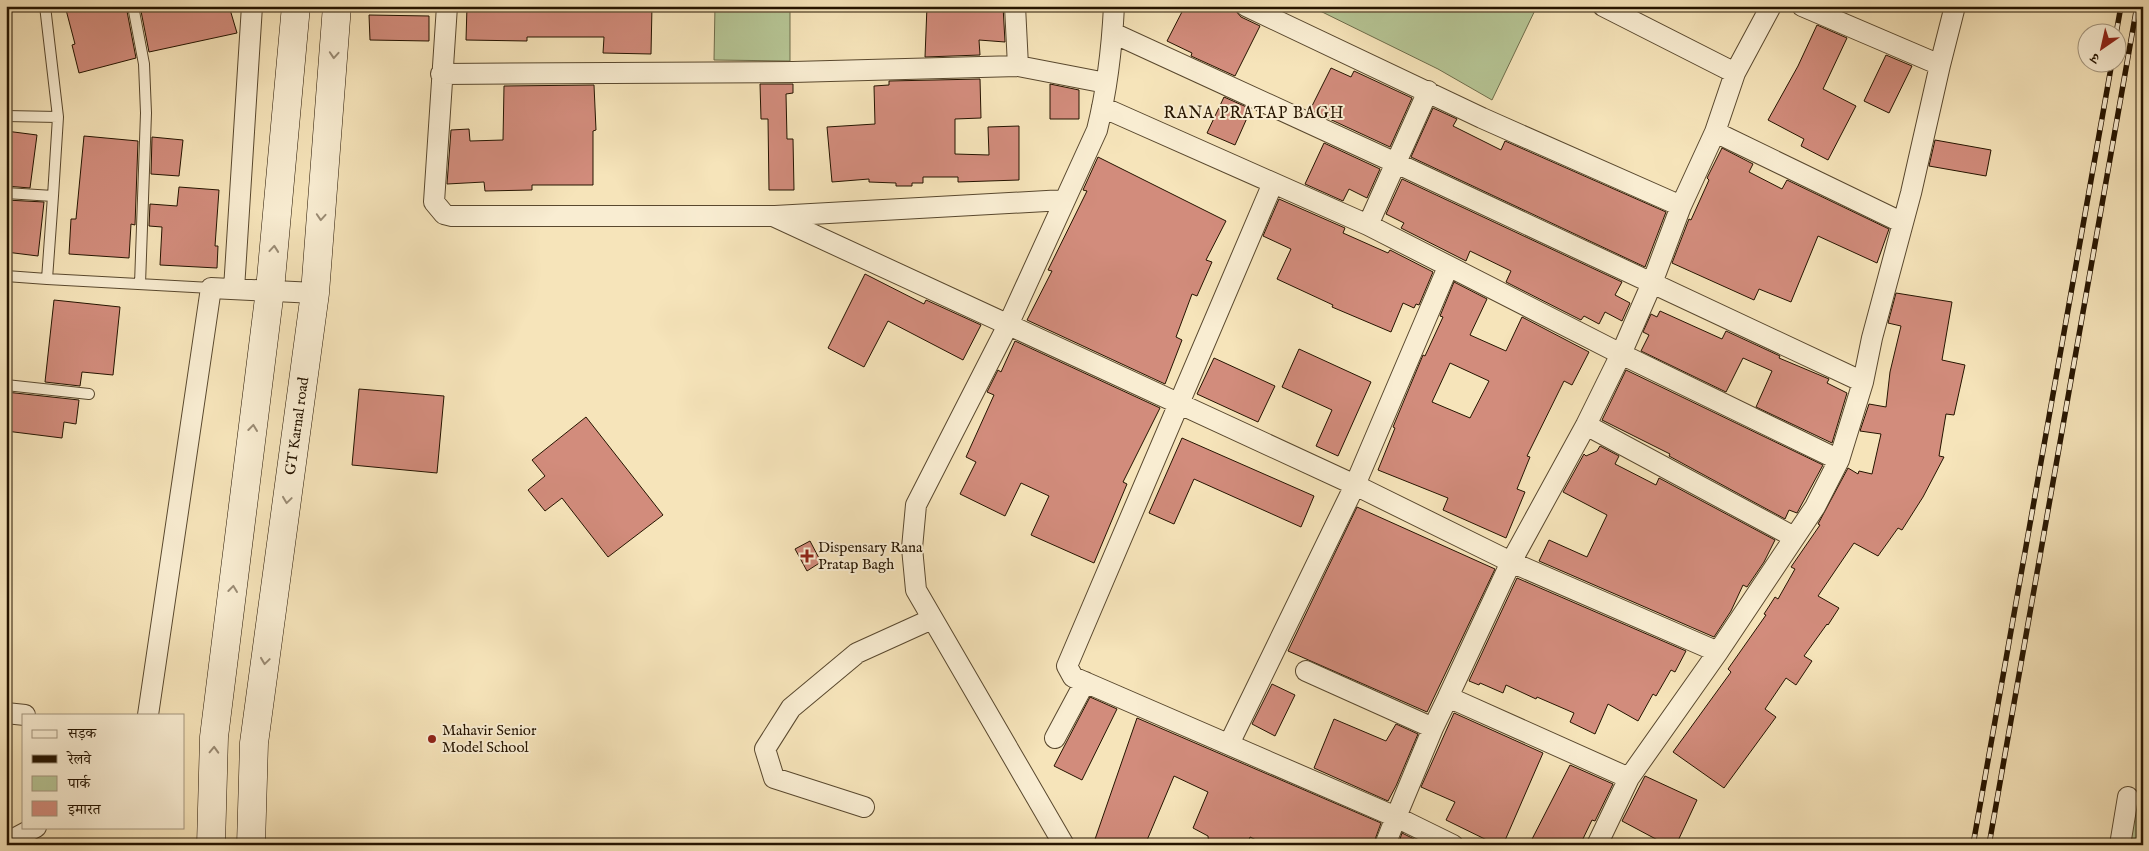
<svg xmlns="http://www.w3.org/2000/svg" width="2149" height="851" viewBox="0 0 2149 851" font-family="'IM FELL English','Noto Serif Devanagari',serif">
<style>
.green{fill:#b6c595;stroke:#6e6c4a}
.building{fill:#d28c7c;stroke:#251400;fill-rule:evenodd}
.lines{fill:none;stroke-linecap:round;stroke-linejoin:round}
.service-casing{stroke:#59482e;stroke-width:12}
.minor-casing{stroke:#59482e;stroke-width:22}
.secondary-casing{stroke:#251400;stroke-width:29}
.service{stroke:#f9edd2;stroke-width:10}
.minor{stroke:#f9edd2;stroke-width:20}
.secondary{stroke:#f9edd2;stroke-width:28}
.rail-casing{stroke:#251400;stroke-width:5.5}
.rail{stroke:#f9edd2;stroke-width:4;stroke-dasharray:11;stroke-linecap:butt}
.oneway{stroke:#9a8b74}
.poi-dot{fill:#8f2418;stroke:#f9edd2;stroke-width:2}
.labels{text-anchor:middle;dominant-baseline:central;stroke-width:4;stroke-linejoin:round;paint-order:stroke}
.street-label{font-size:15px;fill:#251400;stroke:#f9edd2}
.poi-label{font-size:15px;fill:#251400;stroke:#f9edd2;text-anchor:start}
.neighbourhood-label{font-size:16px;letter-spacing:1px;fill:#251400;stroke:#f9edd2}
</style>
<rect width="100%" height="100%" fill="#f6e4ba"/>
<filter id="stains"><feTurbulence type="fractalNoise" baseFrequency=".004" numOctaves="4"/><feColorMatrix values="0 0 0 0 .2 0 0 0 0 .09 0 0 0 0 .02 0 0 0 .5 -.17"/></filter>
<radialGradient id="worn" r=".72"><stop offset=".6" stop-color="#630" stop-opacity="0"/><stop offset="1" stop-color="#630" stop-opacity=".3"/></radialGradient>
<path class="green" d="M 715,6 L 790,6 L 790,61 L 714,60 Z
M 1310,6 L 1537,6 L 1492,100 L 1438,69 Z
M 2134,791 L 2143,793 L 2143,845 L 2128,845 Z"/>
<path class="building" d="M 65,6 L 126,6 L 136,58 L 79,73 L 72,45 L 75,44 Z
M 140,6 L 229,6 L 237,33 L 149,52 Z
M 467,6 L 589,6 L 589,9 L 628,10 L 628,6 L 652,6 L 651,54 L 603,53 L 604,37 L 527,37 L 527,41 L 466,40 Z
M 927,6 L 1003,6 L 1005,42 L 979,40 L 980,55 L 925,57 Z
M 1185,6 L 1227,6 L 1235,10 L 1241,17 L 1260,26 L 1235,76 L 1191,56 L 1192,53 L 1167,41 Z
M 369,15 L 429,16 L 429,41 L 370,40 Z
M 1817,25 L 1847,38 L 1823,89 L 1856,106 L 1828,160 L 1801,146 L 1804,139 L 1768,120 L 1798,66 Z
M 1886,55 L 1912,66 L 1889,113 L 1864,101 Z
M 1331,68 L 1351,77 L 1354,71 L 1412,98 L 1390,147 L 1310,110 Z
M 980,79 L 981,118 L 955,119 L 955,154 L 989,155 L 988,127 L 1019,126 L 1019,180 L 958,182 L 958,177 L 923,177 L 923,183 L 912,183 L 912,186 L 896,186 L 896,183 L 869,182 L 869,179 L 832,182 L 827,127 L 875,124 L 874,86 L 889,85 L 889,81 Z
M 760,84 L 793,84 L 793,93 L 786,94 L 787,139 L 793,139 L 794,190 L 769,190 L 768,119 L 761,119 Z
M 1050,84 L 1079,90 L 1079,119 L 1050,119 Z
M 594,85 L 596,130 L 593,131 L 593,185 L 532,185 L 532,190 L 485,191 L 484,182 L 447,184 L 451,130 L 469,129 L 470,141 L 503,140 L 504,86 Z
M 1224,97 L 1251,109 L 1235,145 L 1207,133 Z
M 1433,108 L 1457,119 L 1453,126 L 1501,150 L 1505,141 L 1666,212 L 1645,267 L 1411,157 Z
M 6,131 L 37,135 L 30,188 L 6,186 Z
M 84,136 L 138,141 L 135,225 L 131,224 L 129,258 L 69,254 L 71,219 L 76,219 Z
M 152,137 L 183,140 L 179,176 L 151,174 Z
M 1935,140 L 1991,150 L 1986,176 L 1929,166 Z
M 1324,143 L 1380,169 L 1367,198 L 1349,189 L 1343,201 L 1305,184 Z
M 1722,148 L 1753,164 L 1749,172 L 1782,189 L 1787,180 L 1889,229 L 1877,263 L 1818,236 L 1791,302 L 1759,289 L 1754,300 L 1672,263 L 1689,219 L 1691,220 L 1709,180 L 1707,178 Z
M 1098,157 L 1226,221 L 1206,260 L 1212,262 L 1197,296 L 1192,294 L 1176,337 L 1182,340 L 1165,384 L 1027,320 L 1052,271 L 1048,270 L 1087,191 L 1083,190 Z
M 1402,179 L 1622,282 L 1615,295 L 1630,303 L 1622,321 L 1605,312 L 1599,324 L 1584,316 L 1581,320 L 1506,282 L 1511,271 L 1470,251 L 1466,261 L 1401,228 L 1404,223 L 1386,214 Z
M 179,187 L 219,190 L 215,246 L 218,246 L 217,268 L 160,265 L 162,227 L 149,226 L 150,204 L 177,206 Z
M 1279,199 L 1345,228 L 1343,233 L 1388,253 L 1390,250 L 1433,272 L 1419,305 L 1416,304 L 1414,308 L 1403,303 L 1391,332 L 1332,307 L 1333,305 L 1277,279 L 1291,249 L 1263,236 Z
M 6,200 L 44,202 L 38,256 L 6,252 Z
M 865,274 L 924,304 L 926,300 L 981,325 L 963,360 L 888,321 L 864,367 L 828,348 Z
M 1454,282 L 1487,299 L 1470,335 L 1506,351 L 1522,317 L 1589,352 L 1572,385 L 1564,381 L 1527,456 L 1530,457 L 1517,489 L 1525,492 L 1506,538 L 1443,510 L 1448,498 L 1378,470 L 1395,428 L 1393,427 L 1423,355 L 1425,356 L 1443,317 L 1440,316 ZM 1450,363 L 1489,381 L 1470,418 L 1432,402 Z
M 1896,293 L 1952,302 L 1942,360 L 1965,365 L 1954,415 L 1946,414 L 1939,456 L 1944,457 L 1923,497 L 1902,530 L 1898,528 L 1878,556 L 1854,543 L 1818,596 L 1839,608 L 1828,625 L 1827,624 L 1804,656 L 1812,661 L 1796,685 L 1786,678 L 1765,709 L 1776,717 L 1724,788 L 1673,752 L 1731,672 L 1728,669 L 1766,615 L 1764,614 L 1775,597 L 1778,599 L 1795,569 L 1791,567 L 1820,525 L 1818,524 L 1848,468 L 1858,474 L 1859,471 L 1872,474 L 1881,434 L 1860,431 L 1869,404 L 1886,407 L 1890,372 L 1901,326 L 1888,323 Z
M 54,300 L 120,307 L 113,375 L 82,372 L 80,386 L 45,382 Z
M 1660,311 L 1722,339 L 1726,331 L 1780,356 L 1779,358 L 1829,379 L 1827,383 L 1847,393 L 1832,443 L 1756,407 L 1772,371 L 1743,358 L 1726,392 L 1641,351 L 1649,335 L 1643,332 L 1651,314 L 1657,317 Z
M 1015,341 L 1160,408 L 1123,482 L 1127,484 L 1094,563 L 1031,535 L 1049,496 L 1021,483 L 1005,516 L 960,494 L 976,462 L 966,457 L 994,395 L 987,392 L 998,370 L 1001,372 Z
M 1299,349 L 1371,382 L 1338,456 L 1316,446 L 1332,410 L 1282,387 Z
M 1214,358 L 1275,386 L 1258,422 L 1197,394 Z
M 1626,370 L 1823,465 L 1797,513 L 1789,510 L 1785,519 L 1669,456 L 1670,454 L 1602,420 Z
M 359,389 L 444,396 L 437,473 L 352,465 Z
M 6,392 L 79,400 L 76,424 L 64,422 L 62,438 L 6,431 Z
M 586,417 L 663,515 L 608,557 L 562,498 L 545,511 L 528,490 L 545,476 L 532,460 Z
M 1182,438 L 1314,496 L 1301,527 L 1194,479 L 1174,524 L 1149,513 Z
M 1600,446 L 1619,456 L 1615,464 L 1656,485 L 1659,478 L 1775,540 L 1764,562 L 1747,587 L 1743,585 L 1731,611 L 1714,637 L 1539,561 L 1549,540 L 1587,557 L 1607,515 L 1563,492 L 1584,454 L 1586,456 L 1597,451 Z
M 1357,507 L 1495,569 L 1427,712 L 1288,651 Z
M 810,541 L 821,562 L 807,571 L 795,549 Z
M 1517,578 L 1686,651 L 1675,672 L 1671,670 L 1656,696 L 1653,694 L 1638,721 L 1608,704 L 1595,734 L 1570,722 L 1574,713 L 1537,697 L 1536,699 L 1506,685 L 1503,693 L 1480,683 L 1479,685 L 1469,681 Z
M 1272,684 L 1295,695 L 1275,736 L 1252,724 Z
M 1090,697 L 1117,709 L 1082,780 L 1054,766 Z
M 1454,713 L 1543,753 L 1503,845 L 1497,845 L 1446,820 L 1455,802 L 1421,787 Z
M 1137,718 L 1381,823 L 1373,845 L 1266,845 L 1250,837 L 1247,845 L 1209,845 L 1208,836 L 1193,828 L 1208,792 L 1174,776 L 1145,845 L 1093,845 Z
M 1334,719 L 1386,741 L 1396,724 L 1418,734 L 1396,786 L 1388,801 L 1314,768 Z
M 1570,765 L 1613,784 L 1595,821 L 1592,820 L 1580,845 L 1529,845 Z
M 1645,776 L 1697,800 L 1676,845 L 1667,845 L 1622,821 Z
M 1402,833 L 1426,845 L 1398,845 Z"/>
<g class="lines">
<g class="service-casing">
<path id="service" d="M 45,6 L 58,117 L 53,196
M 133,6 L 144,64 L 146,113 L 140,284
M 6,116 L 58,117
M 6,193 L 53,196 L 47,279 L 211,288
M 6,276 L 47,279
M 6,385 L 89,394"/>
</g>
<g class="minor-casing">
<path id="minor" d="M 447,6 L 434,202 L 444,214 L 452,216 L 773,216 L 1355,485 L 1511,562 L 1718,652
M 1015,6 L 1018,66
M 1246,6 L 1482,118 L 1681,206 L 1715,132 L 1735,73 L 1603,6
M 1802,6 L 1940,65
M 1113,33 L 1396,163 L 1863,382
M 1735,73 L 1771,6
M 441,74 L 793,72 L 1018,66 L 1106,83
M 1102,107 L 1368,225 L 1621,354 L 1839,460
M 1715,132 L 1903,223
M 1273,183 L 1067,666 L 1073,677 L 1396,817 L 1385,845
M 775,216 L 1064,200
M 1368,225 L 1428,91
M 234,289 L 252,6
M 1586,425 L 1794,537
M 1306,671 L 1433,728
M 1448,697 L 1511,562 L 1586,425 L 1621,354 L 1652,283 L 1681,206
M 6,713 L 25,715
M 148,715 L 211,288 L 315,293
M 1055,738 L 1085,682
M 1229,744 L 1355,485 L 1448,267
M 864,807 L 774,778 L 765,749 L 791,708 L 857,653 L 932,619
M 6,843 L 36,827
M 1064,845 L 916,590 L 912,548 L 916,505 L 1008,325 L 1097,130 C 1107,90 1112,47 1114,6
M 1453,845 L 1396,817 L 1433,728 L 1448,697 L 1629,778
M 1597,845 L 1629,778 L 1718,652 L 1815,507 L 1839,460 L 1863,382 L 1872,338 L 1911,193 L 1940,65 L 1955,6
M 2120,845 L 2128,797"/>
</g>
<g class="secondary-casing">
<path id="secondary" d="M 211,845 L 214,737 L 270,290 L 296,6
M 251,845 L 254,743 L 315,293 L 337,6"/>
</g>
<use href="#service" class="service"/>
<use href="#minor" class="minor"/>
<use href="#secondary" class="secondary"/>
<g class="rail-casing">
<path id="rail" d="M 2116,34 L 2121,6
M 1973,845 L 2112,62
M 1989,845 L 2137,6"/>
</g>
<use href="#rail" class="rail"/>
</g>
<defs><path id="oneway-chevron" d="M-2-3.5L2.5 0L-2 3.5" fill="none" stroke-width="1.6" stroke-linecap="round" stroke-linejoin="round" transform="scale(1.25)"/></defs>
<g class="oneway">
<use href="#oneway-chevron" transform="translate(334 55) rotate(94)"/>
<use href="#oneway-chevron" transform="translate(321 217) rotate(94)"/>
<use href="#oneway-chevron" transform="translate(274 249) rotate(-85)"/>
<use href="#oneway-chevron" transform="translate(253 428) rotate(-83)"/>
<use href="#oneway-chevron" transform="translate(287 500) rotate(98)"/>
<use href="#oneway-chevron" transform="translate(233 589) rotate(-83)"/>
<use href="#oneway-chevron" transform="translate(265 661) rotate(98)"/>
<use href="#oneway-chevron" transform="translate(214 750) rotate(-88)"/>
</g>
<g class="poi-dot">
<path d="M804.5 548.5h5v5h5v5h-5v5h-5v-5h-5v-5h5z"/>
<circle cx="432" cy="739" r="5"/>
</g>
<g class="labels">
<g class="street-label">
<text transform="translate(297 426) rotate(-82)">GT Karnal road</text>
</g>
<g class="poi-label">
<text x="818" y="547">Dispensary Rana<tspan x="818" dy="17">Pratap Bagh</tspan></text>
<text x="442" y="730">Mahavir Senior<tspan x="442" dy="17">Model School</tspan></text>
</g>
<g class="neighbourhood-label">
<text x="1254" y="114">RANA PRATAP BAGH</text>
</g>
</g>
<rect width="2149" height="851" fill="none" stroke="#f6e4ba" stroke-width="25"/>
<rect x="8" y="8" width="2134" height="836" fill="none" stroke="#251400" stroke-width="2.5"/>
<rect x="12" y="12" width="2124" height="826" fill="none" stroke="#251400"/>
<rect x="22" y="714" width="162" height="115" fill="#f9edd2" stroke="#a4967e"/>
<rect x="32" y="730" width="25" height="8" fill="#f9edd2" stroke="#a4967e"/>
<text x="68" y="738" font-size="15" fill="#251400">सड़क</text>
<rect x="32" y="755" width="25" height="8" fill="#251400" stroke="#a4967e"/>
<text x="68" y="764" font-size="15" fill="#251400">रेलवे</text>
<rect x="32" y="776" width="25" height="15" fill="#b6c595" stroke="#a4967e"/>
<text x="68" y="788" font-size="15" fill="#251400">पार्क</text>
<rect x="32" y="801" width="25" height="15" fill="#d28c7c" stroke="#a4967e"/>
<text x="68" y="814" font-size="15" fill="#251400">इमारत</text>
<g transform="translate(2102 48) rotate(214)"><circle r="24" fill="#f9edd2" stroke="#a4967e"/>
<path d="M0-4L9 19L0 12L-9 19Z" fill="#8f2418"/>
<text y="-8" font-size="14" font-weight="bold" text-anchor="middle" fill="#251400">उ</text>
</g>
<rect width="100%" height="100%" filter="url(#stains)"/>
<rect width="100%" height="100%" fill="url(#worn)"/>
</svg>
